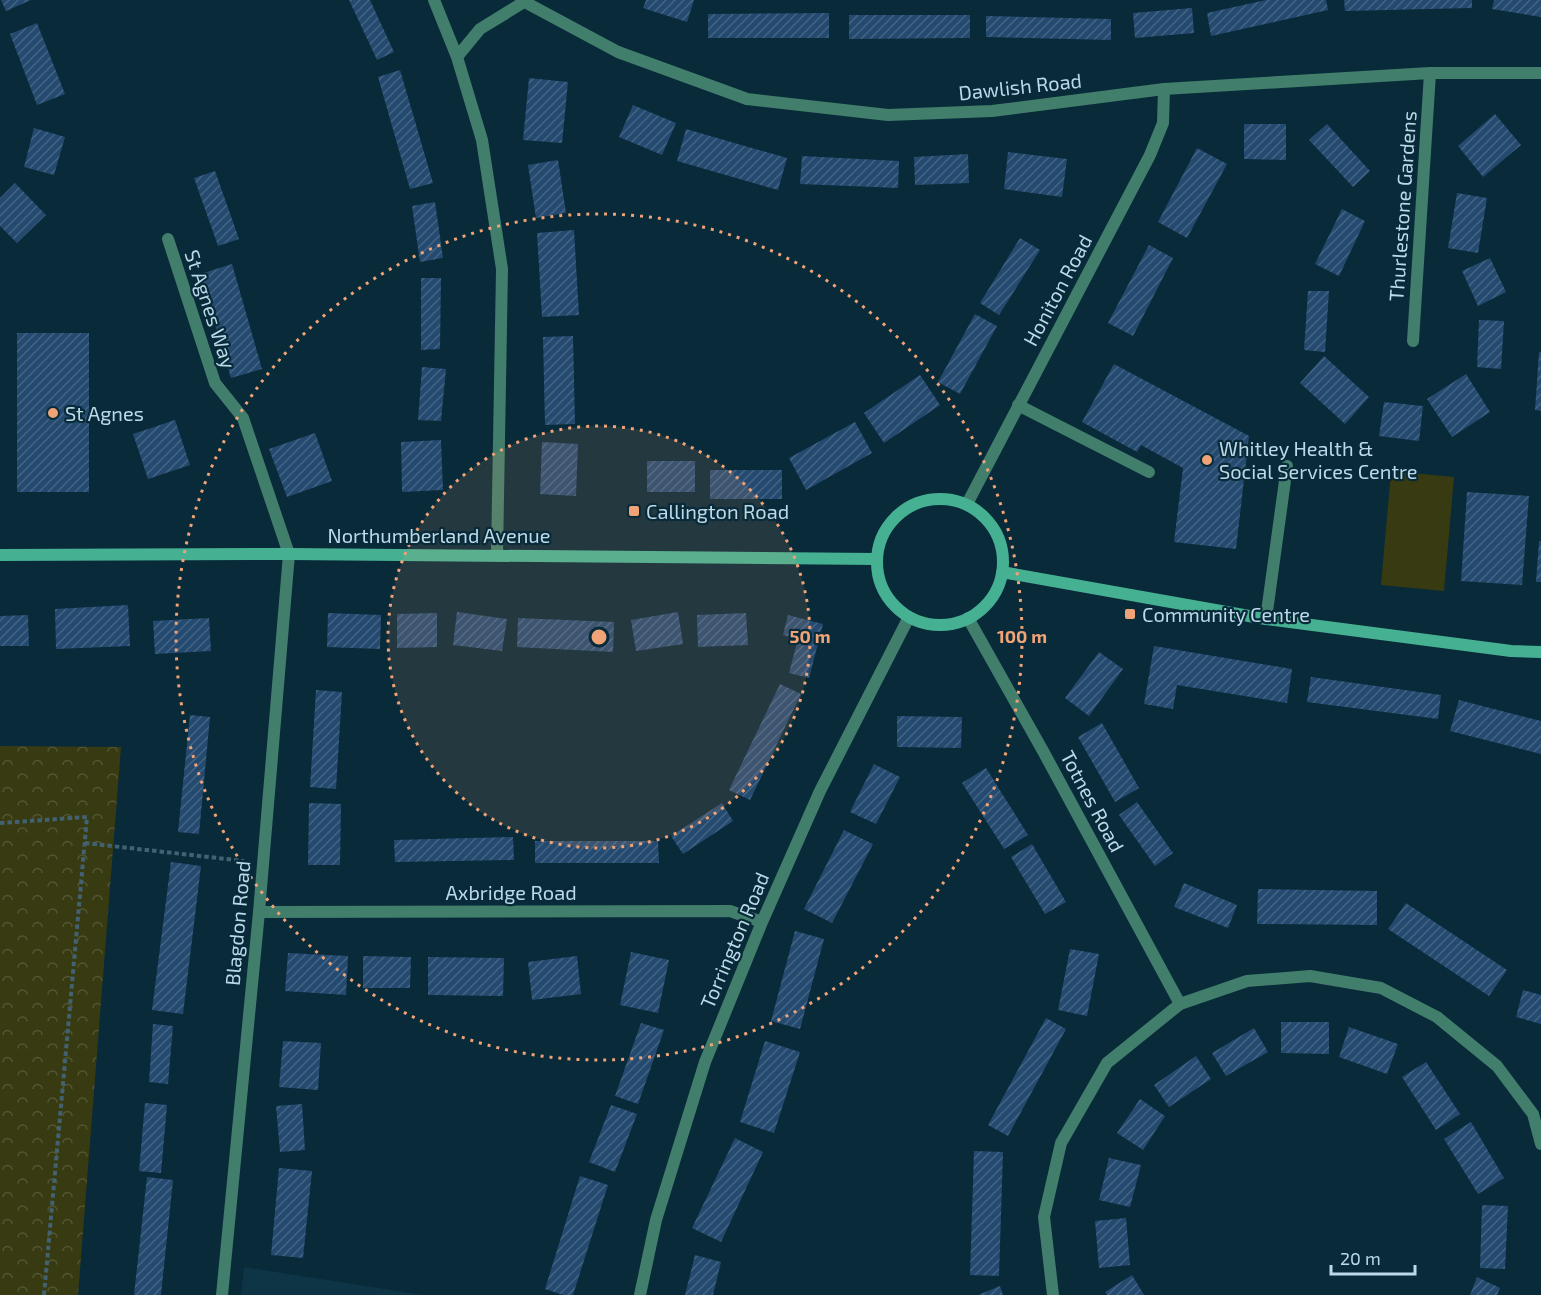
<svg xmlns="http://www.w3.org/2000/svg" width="1541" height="1295" viewBox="0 0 1541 1295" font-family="'Exo 2',sans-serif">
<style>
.built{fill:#0e3546}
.green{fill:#383a12}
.park{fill:url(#park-crowns)}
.building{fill:url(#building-hatch)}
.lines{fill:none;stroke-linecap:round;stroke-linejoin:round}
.path{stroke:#426272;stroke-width:4;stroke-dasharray:4.5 3;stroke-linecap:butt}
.lane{stroke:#417e6b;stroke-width:12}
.street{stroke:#417e6b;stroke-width:12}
.secondary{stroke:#46b192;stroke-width:12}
.ring{fill:none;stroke:#efa376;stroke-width:3;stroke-dasharray:3 6}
.poi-dot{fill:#efa376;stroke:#082a39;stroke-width:2}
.labels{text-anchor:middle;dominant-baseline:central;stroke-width:4.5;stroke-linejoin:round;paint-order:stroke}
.street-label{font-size:20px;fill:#bbd9e9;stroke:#082a39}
.poi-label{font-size:20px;fill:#bbd9e9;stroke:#082a39;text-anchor:start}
.centre{fill:#efa376;stroke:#082a39;stroke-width:3}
.ring-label{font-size:18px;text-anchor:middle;font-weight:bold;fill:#efa376;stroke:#082a39;stroke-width:4.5;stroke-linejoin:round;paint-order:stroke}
</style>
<defs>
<pattern id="park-crowns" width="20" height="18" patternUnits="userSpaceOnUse" patternTransform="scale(1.5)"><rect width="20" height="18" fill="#383a12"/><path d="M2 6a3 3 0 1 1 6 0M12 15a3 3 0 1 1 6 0" fill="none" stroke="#535634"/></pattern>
<pattern id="building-hatch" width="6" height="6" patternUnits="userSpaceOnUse" patternTransform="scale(1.5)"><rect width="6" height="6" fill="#254a70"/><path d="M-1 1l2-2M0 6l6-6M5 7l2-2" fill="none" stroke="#436484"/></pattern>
</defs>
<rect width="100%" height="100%" fill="#082a39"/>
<path class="built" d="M 244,1267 L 423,1295 L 241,1295 Z"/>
<path class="green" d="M 1391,471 L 1454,477 L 1444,591 L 1381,585 Z"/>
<path class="park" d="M 0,746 L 121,747 L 78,1295 L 0,1295 Z"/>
<path class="building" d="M 1,0 L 31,0 L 6,11 Z
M 349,0 L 370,0 L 394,52 L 377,60 Z
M 646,0 L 694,0 L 687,22 L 643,8 Z
M 1266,0 L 1326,0 L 1328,10 L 1211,36 L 1207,13 Z
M 1344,0 L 1472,0 L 1472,8 L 1345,11 Z
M 1494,0 L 1541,0 L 1541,17 L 1492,9 Z
M 1192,8 L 1194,33 L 1135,38 L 1133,13 Z
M 829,13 L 829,38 L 708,38 L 708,14 Z
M 849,15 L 970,15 L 970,38 L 849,39 Z
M 986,16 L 1111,19 L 1111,40 L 986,37 Z
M 37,23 L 65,94 L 37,105 L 10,34 Z
M 400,70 L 433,183 L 410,189 L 378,77 Z
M 529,78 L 568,82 L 562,143 L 523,140 Z
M 633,105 L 676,123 L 662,155 L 619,137 Z
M 1495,114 L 1521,145 L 1483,177 L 1458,146 Z
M 1244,124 L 1286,124 L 1286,160 L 1244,159 Z
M 1327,124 L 1370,171 L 1353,187 L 1309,140 Z
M 34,128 L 65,137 L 54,175 L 24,167 Z
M 686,129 L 787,158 L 778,190 L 677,161 Z
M 1197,148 L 1227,164 L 1187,238 L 1158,222 Z
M 1008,152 L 1067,159 L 1062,197 L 1004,189 Z
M 968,154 L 969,183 L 915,185 L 914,157 Z
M 802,156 L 899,161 L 898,188 L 800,184 Z
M 558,160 L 566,213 L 536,218 L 528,165 Z
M 215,171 L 239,239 L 218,246 L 194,178 Z
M 15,183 L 46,215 L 17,243 L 0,226 L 0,198 Z
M 1457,193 L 1487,198 L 1478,253 L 1448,248 Z
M 435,202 L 443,258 L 420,262 L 412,206 Z
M 1342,209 L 1365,221 L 1339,276 L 1315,264 Z
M 574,230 L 579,315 L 542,317 L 537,233 Z
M 1020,238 L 1040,250 L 999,315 L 980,303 Z
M 1149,245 L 1173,258 L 1133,336 L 1108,323 Z
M 1490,258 L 1506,292 L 1478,306 L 1462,271 Z
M 232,264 L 262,369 L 231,378 L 200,274 Z
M 421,278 L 441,278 L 440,349 L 421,350 Z
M 1308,291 L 1329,291 L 1325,352 L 1304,350 Z
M 975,314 L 997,326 L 960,394 L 938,382 Z
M 1479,320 L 1504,321 L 1501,369 L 1477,367 Z
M 17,333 L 89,333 L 89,492 L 17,492 Z
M 573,336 L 575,424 L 545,425 L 543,337 Z
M 1539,352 L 1541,352 L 1541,411 L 1535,410 Z
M 1324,356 L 1369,397 L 1345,424 L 1300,383 Z
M 1114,364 L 1249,436 L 1236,549 L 1174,542 L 1183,468 L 1141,445 L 1137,452 L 1082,422 Z
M 422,367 L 446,369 L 441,421 L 418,420 Z
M 1466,374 L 1490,412 L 1452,437 L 1427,399 Z
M 920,375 L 940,405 L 884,443 L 864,413 Z
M 1384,402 L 1423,406 L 1419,441 L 1379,436 Z
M 175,420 L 190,465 L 148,479 L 133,434 Z
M 855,422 L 872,453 L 806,490 L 789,458 Z
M 315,433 L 332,481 L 287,497 L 269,449 Z
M 441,440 L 443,490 L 402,492 L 401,442 Z
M 542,442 L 578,444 L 576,496 L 540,494 Z
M 647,461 L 695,461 L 695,492 L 647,492 Z
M 710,470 L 782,470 L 782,499 L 710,499 Z
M 1467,492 L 1529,496 L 1522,585 L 1461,581 Z
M 1539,541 L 1541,541 L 1541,582 L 1536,582 Z
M 128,605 L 130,646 L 56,649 L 55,609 Z
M 457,612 L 507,619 L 502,651 L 453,645 Z
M 678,612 L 683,644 L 636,651 L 631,620 Z
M 328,613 L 381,615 L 380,649 L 327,647 Z
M 437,613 L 437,647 L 397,648 L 397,614 Z
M 746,613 L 748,645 L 698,647 L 697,615 Z
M 28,615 L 29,646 L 0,646 L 0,616 Z
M 788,615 L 823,624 L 809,678 L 789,673 L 798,639 L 783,635 Z
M 209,618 L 211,651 L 155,654 L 153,621 Z
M 518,618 L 614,622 L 613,652 L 517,647 Z
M 1154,646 L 1292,669 L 1287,703 L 1177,685 L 1173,709 L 1144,704 Z
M 1099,652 L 1123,669 L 1089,716 L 1065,698 Z
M 1311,677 L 1441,695 L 1438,719 L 1307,702 Z
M 780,684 L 801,694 L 750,800 L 729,790 Z
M 316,690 L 342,692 L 336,789 L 310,787 Z
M 1459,700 L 1541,721 L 1541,754 L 1450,731 Z
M 190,715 L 210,717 L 199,834 L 178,832 Z
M 897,716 L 962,717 L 961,748 L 897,747 Z
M 1102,723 L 1139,788 L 1115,802 L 1078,737 Z
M 874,764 L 900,777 L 876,824 L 850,812 Z
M 986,768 L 1028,835 L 1004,849 L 962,783 Z
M 1137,802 L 1173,853 L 1155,866 L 1119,815 Z
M 309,803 L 341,804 L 340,865 L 308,865 Z
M 722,803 L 733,821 L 683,854 L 671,836 Z
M 844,830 L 873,844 L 832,923 L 804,909 Z
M 513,837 L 514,860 L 395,862 L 394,840 Z
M 535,841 L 658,841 L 659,863 L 535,863 Z
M 1032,844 L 1066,902 L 1045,914 L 1011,857 Z
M 171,862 L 201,866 L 183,1014 L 152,1010 Z
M 1184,883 L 1237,905 L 1228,928 L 1174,907 Z
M 1258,889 L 1377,891 L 1377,925 L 1257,924 Z
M 1406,903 L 1507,970 L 1489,996 L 1388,929 Z
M 795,931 L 824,939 L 800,1029 L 771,1021 Z
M 1070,949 L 1099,954 L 1087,1016 L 1058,1010 Z
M 631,952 L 669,960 L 658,1013 L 620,1005 Z
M 288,953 L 348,956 L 346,995 L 285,991 Z
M 363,956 L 411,957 L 410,988 L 363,988 Z
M 577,956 L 581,994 L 532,1000 L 528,962 Z
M 428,957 L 504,958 L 503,996 L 428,995 Z
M 1523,990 L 1541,995 L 1541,1024 L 1516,1017 Z
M 1046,1018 L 1066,1029 L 1008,1136 L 988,1125 Z
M 1281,1022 L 1329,1022 L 1329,1054 L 1281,1053 Z
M 641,1023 L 664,1030 L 638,1104 L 615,1096 Z
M 153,1024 L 173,1026 L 168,1084 L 149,1082 Z
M 1349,1027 L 1398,1044 L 1387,1074 L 1339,1057 Z
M 1254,1028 L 1268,1052 L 1226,1076 L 1212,1053 Z
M 283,1041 L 321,1043 L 318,1090 L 279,1087 Z
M 765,1041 L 800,1052 L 774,1133 L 740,1122 Z
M 1196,1056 L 1211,1079 L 1169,1107 L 1154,1085 Z
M 1426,1062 L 1460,1114 L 1436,1130 L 1402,1077 Z
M 1140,1099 L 1165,1116 L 1143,1150 L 1117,1133 Z
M 145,1103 L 167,1105 L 161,1173 L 139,1171 Z
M 302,1104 L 305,1150 L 280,1152 L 276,1106 Z
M 611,1105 L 637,1114 L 615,1172 L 589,1162 Z
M 1471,1122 L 1504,1178 L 1478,1194 L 1444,1139 Z
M 735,1138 L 763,1152 L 721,1242 L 692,1228 Z
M 974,1151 L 1003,1152 L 999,1276 L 970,1275 Z
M 1109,1158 L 1141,1165 L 1130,1207 L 1099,1200 Z
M 279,1168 L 312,1171 L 303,1258 L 271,1255 Z
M 580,1176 L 608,1185 L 573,1295 L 563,1295 L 545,1289 Z
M 147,1177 L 173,1180 L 161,1295 L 134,1295 Z
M 1482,1205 L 1508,1206 L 1505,1269 L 1480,1268 Z
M 1126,1218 L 1130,1265 L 1099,1268 L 1095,1221 Z
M 695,1255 L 721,1262 L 713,1295 L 685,1295 Z
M 1132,1275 L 1144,1295 L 1107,1295 L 1105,1292 Z
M 1477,1277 L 1500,1288 L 1497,1295 L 1470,1295 Z
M 1000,1286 L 1003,1295 L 978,1295 Z"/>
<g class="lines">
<path class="path" d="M 0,823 L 87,817 L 44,1295
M 85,843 L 244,861"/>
<path class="lane" d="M 168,239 L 215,383 L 243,418 L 289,554
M 1018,405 L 1149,472
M 1266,619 L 1287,466"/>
<path class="street" d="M 434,0 L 457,57 L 482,140 L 502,269 L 497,555
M 521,0 L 618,52 L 747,99 L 888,115 L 992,111 L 1164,89 L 1430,73 L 1541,73
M 457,57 L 480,29 L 524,2
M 1413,341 L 1430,73
M 967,504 L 1150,155 L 1163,123 L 1164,89
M 968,618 L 1043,751 L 1180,1004
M 259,912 L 730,911 L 762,922
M 222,1295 L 259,912 L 289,554
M 640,1295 L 656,1220 L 705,1062 L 762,922 L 820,791 L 909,617
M 1053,1295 L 1044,1217 L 1061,1143 L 1107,1063 L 1180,1004 L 1247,981 L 1310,976 L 1381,988 L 1437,1017 L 1497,1066 L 1533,1114 L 1541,1144"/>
<path class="secondary" d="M877 562a63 63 0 1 1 126 0a63 63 0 1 1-126 0Z
M 0,555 L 289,554 L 877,559
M 1002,572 L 1266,619 L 1511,651 L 1541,652"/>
</g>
<circle cx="599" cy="637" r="211" fill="#efa376" fill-opacity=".12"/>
<g class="ring">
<circle cx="599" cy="637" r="211"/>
<circle cx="599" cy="637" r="423"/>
</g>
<g class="poi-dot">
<circle cx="53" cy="413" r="6"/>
<circle cx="1207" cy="460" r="6"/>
<rect x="628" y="505" width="12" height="12" rx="3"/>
<rect x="1124" y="608" width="12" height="12" rx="3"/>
</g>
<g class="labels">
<g class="street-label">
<text transform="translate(1020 86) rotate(-6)">Dawlish Road</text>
<text transform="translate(1402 206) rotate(-86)">Thurlestone Gardens</text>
<text transform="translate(1057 290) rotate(-62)">Honiton Road</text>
<text transform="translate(211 309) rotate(72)">St Agnes Way</text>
<text x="439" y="535">Northumberland Avenue</text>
<text transform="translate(1093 801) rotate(62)">Totnes Road</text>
<text x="511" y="892">Axbridge Road</text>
<text transform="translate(237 923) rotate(-85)">Blagdon Road</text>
<text transform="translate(734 940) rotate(-67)">Torrington Road</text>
</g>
<g class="poi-label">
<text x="65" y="413">St Agnes</text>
<text x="1219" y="448">Whitley Health &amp;<tspan x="1219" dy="23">Social Services Centre</tspan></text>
<text x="646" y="511">Callington Road</text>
<text x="1142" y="614">Community Centre</text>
</g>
</g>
<circle cx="599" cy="637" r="9" class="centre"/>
<g class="ring-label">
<text x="810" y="643">50 m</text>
<text x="1022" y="643">100 m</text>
</g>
<path d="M1331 1265v9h84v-9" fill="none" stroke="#bbd9e9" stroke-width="3"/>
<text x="1340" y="1265" font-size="18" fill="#bbd9e9" stroke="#082a39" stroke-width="4.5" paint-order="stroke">20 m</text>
</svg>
